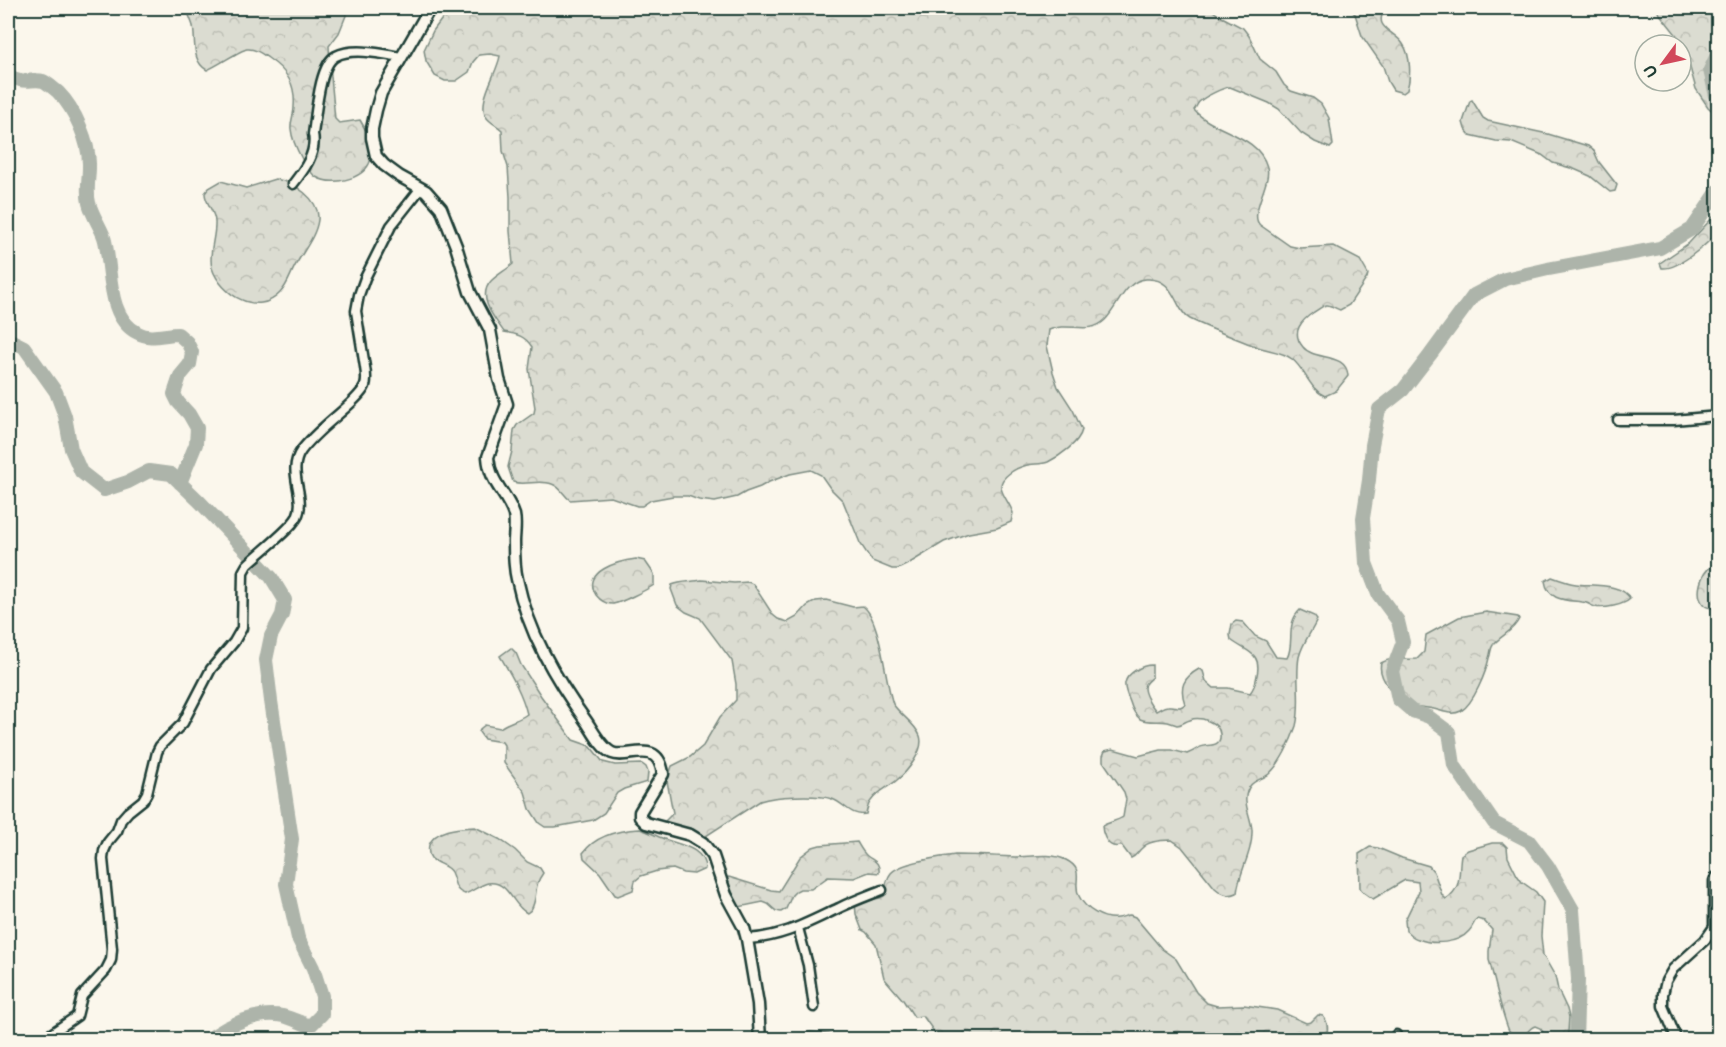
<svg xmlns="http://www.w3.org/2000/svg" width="1726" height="1047" viewBox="0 0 1726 1047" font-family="'Balsamiq Sans',sans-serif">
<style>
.forest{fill:url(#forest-crowns);stroke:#7d8c82;stroke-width:1.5}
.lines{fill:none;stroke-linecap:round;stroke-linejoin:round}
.river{stroke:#adb4aa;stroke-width:14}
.minor-casing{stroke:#1f3d34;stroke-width:13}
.major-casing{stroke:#1f3d34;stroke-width:15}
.minor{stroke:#fbf7ec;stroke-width:8}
.major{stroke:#fbf7ec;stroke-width:10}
</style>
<defs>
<pattern id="forest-crowns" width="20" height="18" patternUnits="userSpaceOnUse" patternTransform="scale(1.5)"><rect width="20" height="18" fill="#dbdcd1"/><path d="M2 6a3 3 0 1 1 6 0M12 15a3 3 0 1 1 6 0" fill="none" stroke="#bcbeb4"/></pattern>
</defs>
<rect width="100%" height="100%" fill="#fbf7ec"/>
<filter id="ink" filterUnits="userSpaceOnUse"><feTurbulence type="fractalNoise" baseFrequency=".0167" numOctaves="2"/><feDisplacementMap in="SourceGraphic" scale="12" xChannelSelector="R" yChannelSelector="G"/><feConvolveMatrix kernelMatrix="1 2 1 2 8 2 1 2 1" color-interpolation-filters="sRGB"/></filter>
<g filter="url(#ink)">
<path class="forest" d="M 186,8 L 349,8 L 339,33 L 329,46 L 330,66 L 335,119 L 339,123 L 360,120 C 367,131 376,151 369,164 C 361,180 331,186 316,177 C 310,173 306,165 302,159 C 297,150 292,140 291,129 C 290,122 294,115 294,107 C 296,84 287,71 268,58 C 262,54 255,48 247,49 C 240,50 217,66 207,70 C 191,61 196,41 193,26 C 191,20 188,13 186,8 Z
M 450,8 L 1209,8 L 1220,16 L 1243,28 L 1249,36 L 1260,59 L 1276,72 L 1284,85 L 1291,91 L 1313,98 L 1321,104 L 1329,118 L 1333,145 L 1330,148 L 1315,142 L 1301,133 L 1279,109 L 1269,103 L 1230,87 C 1224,87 1204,97 1199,102 C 1197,104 1196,108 1194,110 C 1214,133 1258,134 1267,167 C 1272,183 1248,214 1260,225 L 1290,246 L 1300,248 L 1333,246 L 1360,260 L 1368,274 L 1367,278 L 1349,305 L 1340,310 C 1336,309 1331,305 1327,305 C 1323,305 1318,310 1314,312 C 1302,320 1290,332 1303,347 C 1314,361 1347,352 1348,376 L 1336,391 L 1325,396 C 1309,389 1305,369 1292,359 C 1282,351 1269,351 1258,347 C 1235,338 1212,330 1190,319 C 1174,310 1176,277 1146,279 C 1125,280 1118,307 1105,320 C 1089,336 1067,321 1049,330 L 1047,346 L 1053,372 L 1058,387 L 1073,410 L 1082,430 C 1079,443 1060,456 1048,462 C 1040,465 1032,463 1024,466 C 1016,468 1000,477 1001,487 C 1002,496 1010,503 1013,513 L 1011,522 L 997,528 L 969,533 L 944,542 L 908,564 L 898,569 L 892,569 L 872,561 L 860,543 L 843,501 L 830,488 L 821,475 L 811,470 L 790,474 L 769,482 L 760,487 L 746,492 L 737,497 L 715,502 L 699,500 L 688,496 L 673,496 L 651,500 L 642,506 L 637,506 L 611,497 L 570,500 C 563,495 561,487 552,484 C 539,479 525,486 513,482 L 508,467 L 512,451 L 514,430 L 517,425 L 534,413 L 535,408 L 529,369 L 532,347 C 525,336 517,334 504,332 C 495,319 476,297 491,281 C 497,275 506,270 513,264 L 510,231 L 510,197 L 508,167 L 503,151 L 502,130 C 498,126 491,123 487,118 C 476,102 497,74 500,56 L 490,54 L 479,55 L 473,62 L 469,72 L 456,81 L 445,81 L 435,76 L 426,61 L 424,50 L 433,31 Z
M 1348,8 L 1386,8 C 1371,28 1395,31 1403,44 C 1411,56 1411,77 1407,90 L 1403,93 L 1393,90 L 1388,82 L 1383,66 L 1362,36 L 1355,14 Z
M 1655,8 L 1713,8 L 1714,9 L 1718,25 L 1717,75 L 1718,116 L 1708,107 L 1696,89 L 1683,43 Z
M 1472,100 L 1483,118 L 1488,121 L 1548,134 L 1588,146 L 1594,151 L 1599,162 L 1617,185 L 1615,191 L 1610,192 L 1590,176 L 1574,169 L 1553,163 L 1542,155 L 1511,142 L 1496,141 L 1470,135 L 1465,129 L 1463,122 L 1470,101 Z
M 275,179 C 294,182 320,199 318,220 C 316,235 305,249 298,261 C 291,271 289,284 280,293 C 258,317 221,295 212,268 C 208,253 216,237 215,222 C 215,211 205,203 205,193 L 209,188 L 221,181 L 246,188 Z
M 1718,209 L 1718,232 C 1707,244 1678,270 1662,268 L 1660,263 L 1689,243 L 1714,216 Z
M 636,559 L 645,561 L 654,574 L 654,585 C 648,589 619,604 612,604 C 605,604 600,600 596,595 C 581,571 619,561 636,559 Z
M 1712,566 L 1718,566 L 1718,608 C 1714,608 1708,609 1704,605 C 1694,594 1701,573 1712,566 Z
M 1552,577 C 1560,580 1568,583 1576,584 C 1591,586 1623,583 1630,599 C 1624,605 1604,609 1595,607 C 1590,605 1587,602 1582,602 C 1566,600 1548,601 1545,581 Z
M 702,580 L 734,583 L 748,582 L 753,584 L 773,615 L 778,619 L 788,622 L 797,617 L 807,606 L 816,601 L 826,600 L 853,607 L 863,606 C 881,619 885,682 893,704 C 901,716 915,723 920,736 C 925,750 907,772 897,780 C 889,787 877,792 871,801 C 868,804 867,809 866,814 C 851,817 844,803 832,799 C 816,794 775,796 760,801 L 703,838 L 672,827 L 664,822 L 673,813 L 667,781 L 672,766 L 690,757 L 703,746 L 720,717 L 736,700 L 736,684 L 732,661 L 700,618 L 686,612 L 677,605 L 671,589 L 672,585 C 680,581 692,582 702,580 Z
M 1300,610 L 1314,616 L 1317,620 C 1311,633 1303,642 1299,657 C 1295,680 1302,703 1296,726 C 1291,741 1281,763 1269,774 C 1263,779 1254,780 1250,786 C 1240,800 1251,815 1252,830 C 1253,852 1239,872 1237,893 C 1228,897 1222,894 1215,888 L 1182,847 L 1172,840 C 1164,840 1148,841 1142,848 C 1137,852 1137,856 1131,858 L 1122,846 C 1119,846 1116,847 1113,846 C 1106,844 1102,832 1102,826 C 1109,822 1117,821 1123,817 L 1126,799 L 1124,792 L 1103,761 L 1103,756 L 1105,751 L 1113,749 L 1138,756 L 1161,750 L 1172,750 L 1187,754 C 1192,752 1195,750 1200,747 C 1207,744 1222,748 1220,734 C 1219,722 1200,716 1190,720 C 1185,721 1182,725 1177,725 C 1174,724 1171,723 1168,722 C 1158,720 1149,723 1140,719 C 1134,714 1132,709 1130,702 C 1128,697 1124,689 1125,683 C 1127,673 1142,665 1152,665 L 1152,677 C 1150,679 1147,681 1145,684 C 1141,691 1151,705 1156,711 C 1160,709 1164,706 1168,706 C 1176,705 1179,710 1185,704 C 1179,687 1183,678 1199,669 L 1203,671 L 1206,681 L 1214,688 L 1228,688 L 1250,693 C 1255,687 1256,681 1257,675 C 1262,652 1246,652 1231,640 L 1230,635 L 1232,624 L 1236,621 L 1243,622 L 1255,636 L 1266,641 L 1276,657 L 1287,658 C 1295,644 1285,624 1300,610 Z
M 1486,612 L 1518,617 L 1519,619 C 1513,632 1501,635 1493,645 C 1490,649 1491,654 1489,658 C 1486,672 1474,703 1461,711 C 1451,716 1443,711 1434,709 C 1426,707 1418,708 1411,705 C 1397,701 1377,678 1381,663 C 1393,656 1404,660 1417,659 L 1424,652 L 1426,635 L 1459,617 Z
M 1718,642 L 1718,676 C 1711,664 1708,654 1718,642 Z
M 511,648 L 516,653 L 521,665 L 541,696 L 573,740 L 590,746 L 603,762 L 615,765 L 642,764 L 646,767 L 648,772 L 647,782 L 624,789 L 617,793 L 604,813 L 593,820 L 555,827 L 545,827 L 539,823 L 530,809 L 525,792 L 504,763 L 504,745 L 502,742 L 484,739 L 479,732 L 481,728 L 485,725 L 500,728 C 509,721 518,721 527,714 C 522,693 511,675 500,656 Z
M 475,827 L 499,839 L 515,850 L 527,862 L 540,868 L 543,873 C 532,888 539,896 531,910 L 527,913 C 512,906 509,880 488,883 C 480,885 473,891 465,894 C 453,890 456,882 451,872 C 447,865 436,864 431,858 C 428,854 428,850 429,845 C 436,828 460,828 475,827 Z
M 640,829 C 650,832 658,837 667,840 C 682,845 705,849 705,869 L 694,874 L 683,873 L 673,869 L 657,871 L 641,876 L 635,881 L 633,890 L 618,896 L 615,895 L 600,873 L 584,858 L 583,853 C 596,835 620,830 640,829 Z
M 857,842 C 860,847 863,853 867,856 C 875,862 880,862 879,873 L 869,872 L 854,878 L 828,877 L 811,889 L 800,889 L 796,891 L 792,895 L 786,909 L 781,912 L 776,911 L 768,904 L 763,902 L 739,907 L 726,878 L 729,877 L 771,890 L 779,891 L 800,857 L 813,847 L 820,845 Z
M 1492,843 L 1503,843 L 1507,847 L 1508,857 L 1517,875 L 1522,882 L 1536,892 L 1543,902 L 1541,936 L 1543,955 L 1555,976 L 1558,990 L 1567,1009 L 1569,1017 L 1568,1032 L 1566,1039 L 1543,1039 L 1543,1032 L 1540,1028 L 1535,1026 C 1528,1028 1527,1036 1520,1037 C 1518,1037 1513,1036 1511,1034 C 1505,1029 1493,972 1489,960 L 1489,951 L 1492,930 L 1484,921 L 1477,919 C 1473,923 1473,927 1469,931 C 1458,944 1433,945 1418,939 C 1413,938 1410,934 1406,931 L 1405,920 L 1419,891 L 1418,882 L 1405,880 L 1373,899 L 1363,892 L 1360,888 L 1359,854 L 1370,847 L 1378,848 L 1402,858 L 1429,866 L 1434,872 L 1442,895 L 1446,899 C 1463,888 1458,872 1461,855 L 1468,850 Z
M 955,855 C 975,855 995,856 1015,857 C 1031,857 1050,852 1066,860 C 1086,870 1072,882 1079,896 C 1085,909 1103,920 1117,918 C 1122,918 1126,915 1130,915 L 1135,917 L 1162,949 L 1176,959 L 1196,992 L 1207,1003 L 1217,1006 L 1244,1005 L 1277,1010 L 1306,1023 L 1311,1022 L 1318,1015 L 1323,1016 C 1329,1023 1328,1031 1326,1039 L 931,1039 L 935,1033 L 923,1016 L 914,1017 L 903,1000 L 884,978 L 876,944 L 866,932 L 862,930 L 856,914 L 855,903 L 880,898 L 884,896 C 885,888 886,879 891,873 C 900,862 940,857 955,855 Z
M 810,1032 L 829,1034 L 842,1039 L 794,1039 L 800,1035 Z"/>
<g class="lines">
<path class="river" d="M 1718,53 L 1710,70 L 1718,105
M 8,75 C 11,77 16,79 20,80 C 27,82 36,79 43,81 C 48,83 54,89 58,92 C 75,109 90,143 89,167 C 89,179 86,191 89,203 C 92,215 100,226 104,237 C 113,266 105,317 138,333 C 150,340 164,334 178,334 L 187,342 L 192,352 L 190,364 L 180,376 L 174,394 L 178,402 L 189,414 L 197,428 L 196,444 L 180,483
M 8,339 L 24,347 L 56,392 L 65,416 L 71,449 L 81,472 L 104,490 L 128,482 L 149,471 L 171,474 L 200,502 L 271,577 L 285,600 L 282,615 L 271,636 L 266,660 L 271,701 L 292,839 L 286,884 L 298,938 L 313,968 L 322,996 L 322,1014 L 310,1026 C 301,1023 292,1018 283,1016 C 258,1011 233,1023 213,1036 L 212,1040
M 1576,1040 L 1578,979 L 1573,910 L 1548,866 L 1529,841 L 1494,823 L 1454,765 L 1449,732 L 1429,717 L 1412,711 L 1398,699 L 1392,671 L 1403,642 L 1398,621 L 1378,594 L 1366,563 L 1363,518 L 1369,480 L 1372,445 L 1379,409 L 1403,390 L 1430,355 L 1474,295 L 1505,279 L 1548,269 L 1660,248 L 1692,229 L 1718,191"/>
<g class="minor-casing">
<path id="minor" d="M 293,184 C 304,170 317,153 313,134 C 316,116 319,64 336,56 C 353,47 383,54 401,57
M 1618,420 L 1674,420 L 1718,416
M 798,928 L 808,965 L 814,1007
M 747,939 C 783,937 807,923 839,908 C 853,901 867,896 882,890
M 1396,1035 L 1397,1040
M 42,1040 L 77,1016 L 82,996 L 106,970 L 111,960 L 112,949 L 103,859 L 104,851 L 108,842 L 117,831 L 121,820 L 128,812 L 143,800 L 147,793 L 157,752 L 160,746 L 183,723 L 211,669 L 234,642 L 242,628 L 243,572 L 247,565 C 258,554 291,529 297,517 C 307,497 286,472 301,451 C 315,432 337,417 354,400 C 358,396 363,391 365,386 C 367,380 366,373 365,367 L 356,311 L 359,295 L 365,278 L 391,226 L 421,188
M 1677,1040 L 1663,1006 L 1663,994 L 1666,981 L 1673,969 L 1705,940 L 1714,927 L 1714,881 L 1716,877 L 1718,876"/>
</g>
<g class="major-casing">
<path id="major" d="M 430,8 L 381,93 L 376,110 L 372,129 L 372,138 L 376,156 L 384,165 L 399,176 L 426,191 L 441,208 L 456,246 L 470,292 L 490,330 L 499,379 L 507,404 L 488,457 C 490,484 507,493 514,515 C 516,524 514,534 514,542 C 514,554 514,567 517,579 C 528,632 555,678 586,721 C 593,731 601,748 612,753 C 628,760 658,737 663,774 L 640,812 L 640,817 L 646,823 L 690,835 L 703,843 L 713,856 L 726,895 L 744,928 L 747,939 L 758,1004 L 760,1040"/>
</g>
<use href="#minor" class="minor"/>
<use href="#major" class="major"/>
</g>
</g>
<rect width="1726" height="1047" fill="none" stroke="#fbf7ec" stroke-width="30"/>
<rect x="15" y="15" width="1696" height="1017" fill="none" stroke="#1f3d34" stroke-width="2" filter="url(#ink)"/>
<g transform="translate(1663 63) rotate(237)"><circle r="28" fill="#fbf7ec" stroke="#a3ada2" stroke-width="1.5"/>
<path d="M0-4.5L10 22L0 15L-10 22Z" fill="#d1495b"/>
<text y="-9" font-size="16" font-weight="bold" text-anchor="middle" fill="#1f3d34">U</text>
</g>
</svg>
